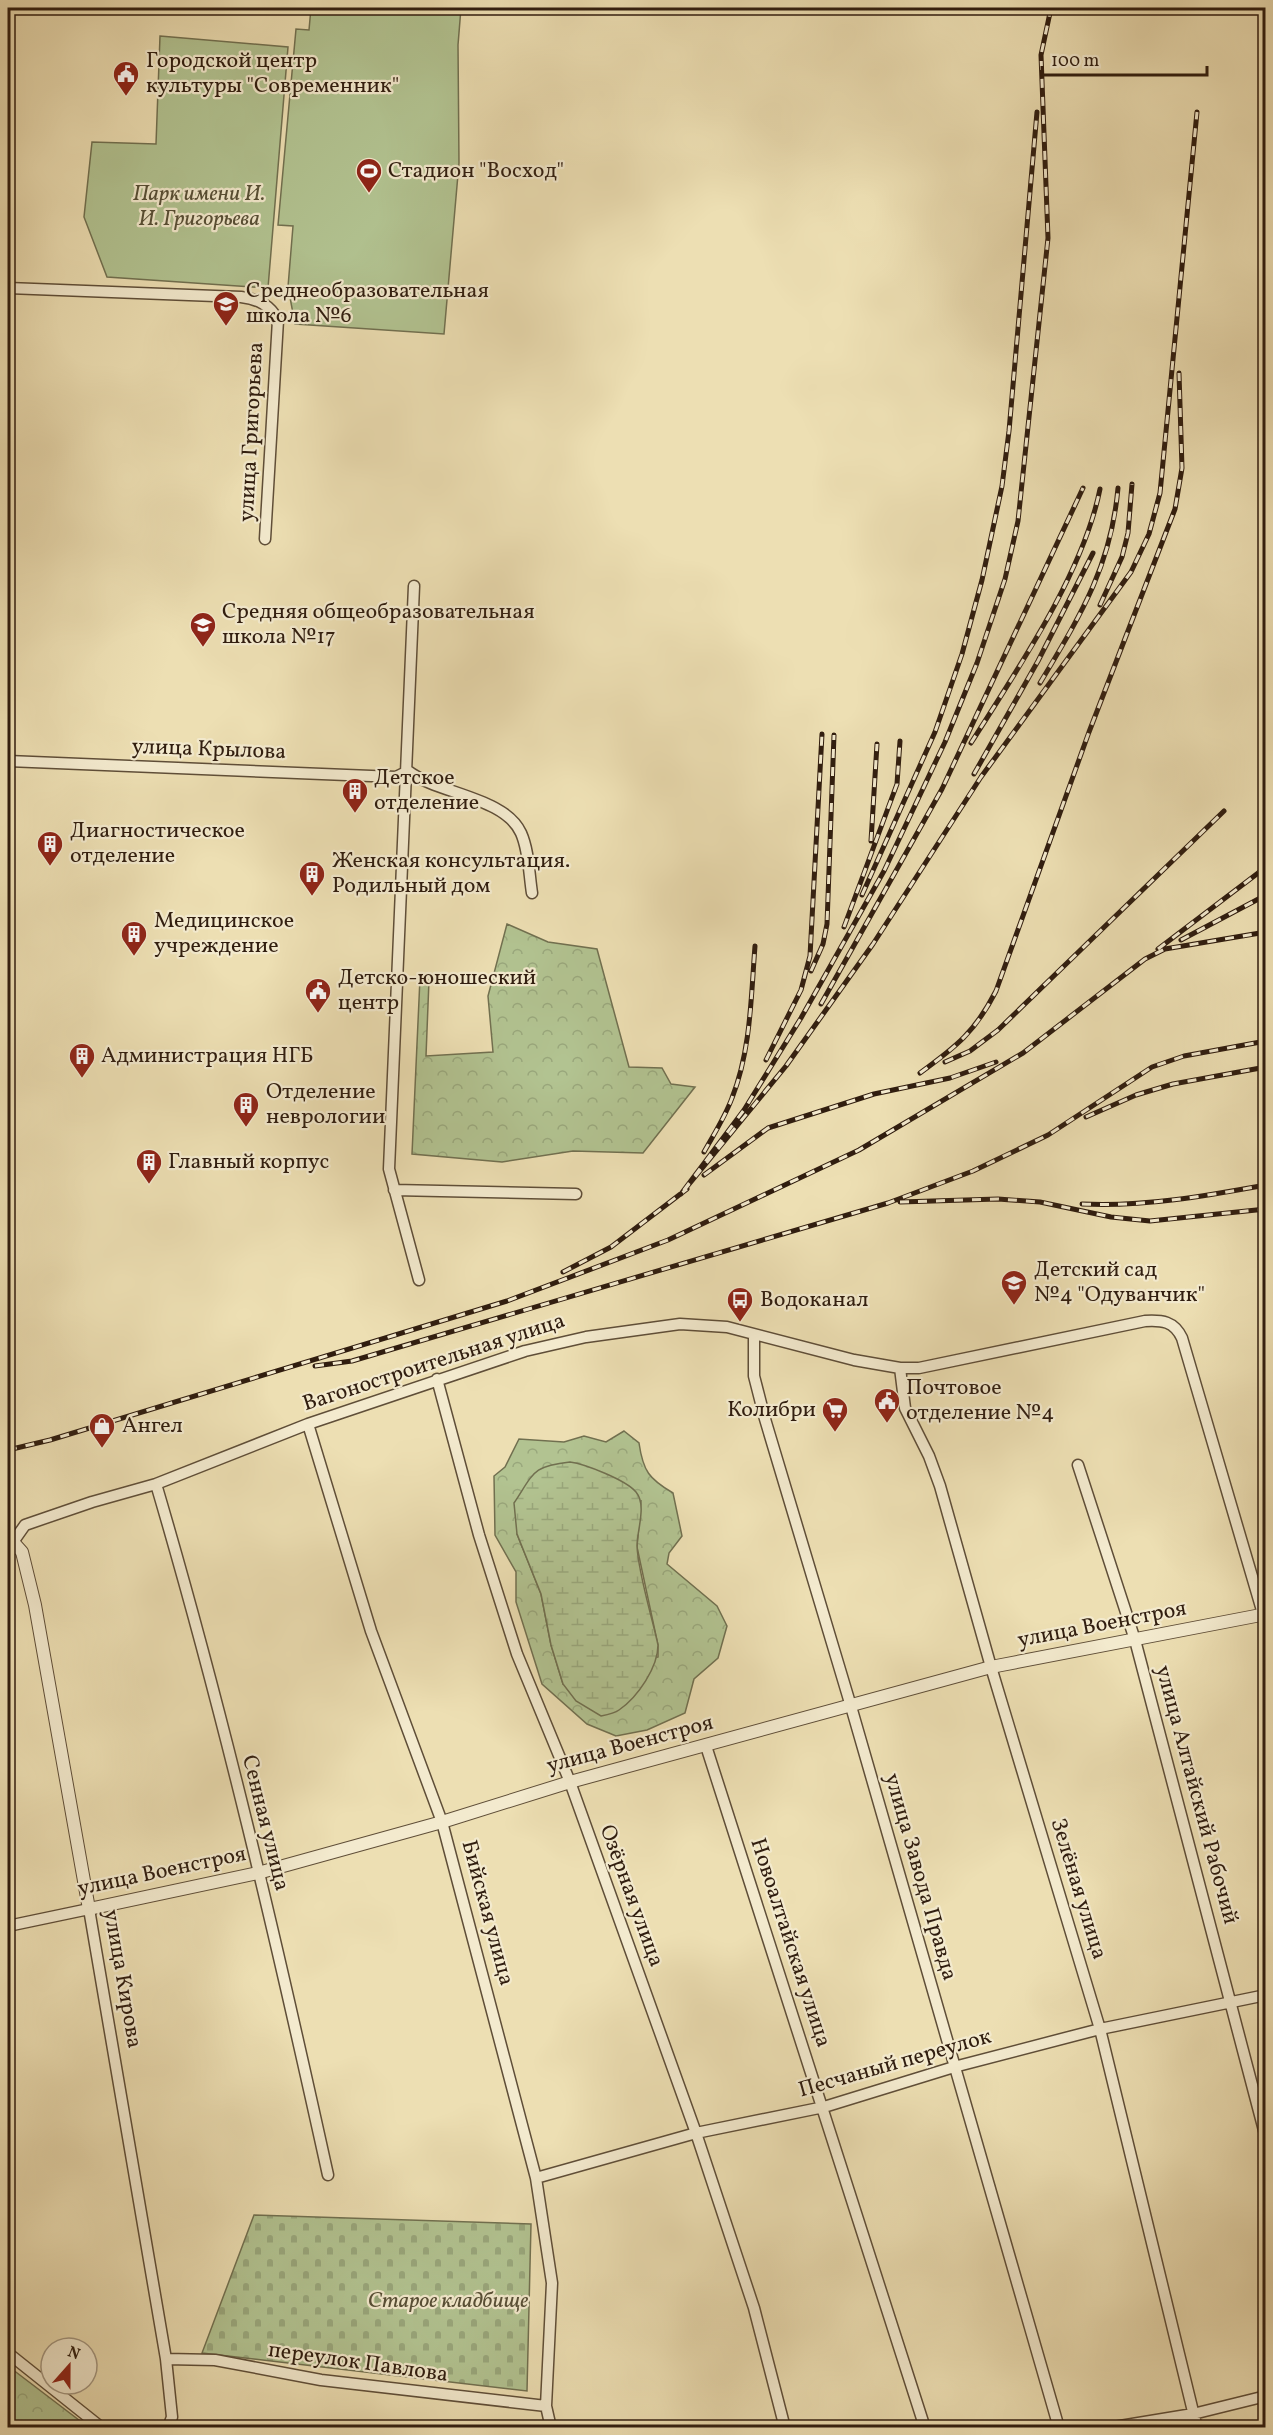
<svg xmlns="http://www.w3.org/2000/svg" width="1273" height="2435" viewBox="0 0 1273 2435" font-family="Vollkorn,serif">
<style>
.green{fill:#b2c391;stroke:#717050;stroke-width:1.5}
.forest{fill:url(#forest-crowns);stroke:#717050;stroke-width:1.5;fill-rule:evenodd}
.wetland{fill:url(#wetland-marsh);stroke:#717050;stroke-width:1.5}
.cemetery{fill:url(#cemetery-stones);stroke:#717050;stroke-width:1.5}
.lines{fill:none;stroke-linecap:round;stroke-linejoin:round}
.minor-casing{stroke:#5f4e38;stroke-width:13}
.tertiary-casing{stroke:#5f4e38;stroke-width:14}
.minor{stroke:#f3eace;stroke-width:10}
.tertiary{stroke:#f3eace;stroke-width:12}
.rail-casing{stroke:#301d0f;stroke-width:5}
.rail{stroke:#f3eace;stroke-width:3;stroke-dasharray:9;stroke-linecap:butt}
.labels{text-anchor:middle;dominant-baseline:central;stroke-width:4.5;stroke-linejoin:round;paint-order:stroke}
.poi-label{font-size:22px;fill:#301d0f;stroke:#f3eace;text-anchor:start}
.park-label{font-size:22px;font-style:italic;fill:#574f36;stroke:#f3eace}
.street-label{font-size:22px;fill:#301d0f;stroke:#f3eace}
</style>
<defs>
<pattern id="forest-crowns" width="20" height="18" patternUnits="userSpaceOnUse" patternTransform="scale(1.5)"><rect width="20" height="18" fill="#b2c391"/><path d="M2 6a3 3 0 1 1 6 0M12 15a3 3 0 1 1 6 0" fill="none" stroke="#99a77c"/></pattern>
<pattern id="wetland-marsh" width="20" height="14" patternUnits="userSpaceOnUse" patternTransform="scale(1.5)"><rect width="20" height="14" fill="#b2c391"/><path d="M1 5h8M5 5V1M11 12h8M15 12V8" fill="none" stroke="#99a77c"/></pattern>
<pattern id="cemetery-stones" width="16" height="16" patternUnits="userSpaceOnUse" patternTransform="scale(1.5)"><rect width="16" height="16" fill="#b2c391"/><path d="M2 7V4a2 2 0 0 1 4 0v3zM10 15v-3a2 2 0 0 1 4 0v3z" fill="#99a77c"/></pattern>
</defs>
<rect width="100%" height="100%" fill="#eddfb3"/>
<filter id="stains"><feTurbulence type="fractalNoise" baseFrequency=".00333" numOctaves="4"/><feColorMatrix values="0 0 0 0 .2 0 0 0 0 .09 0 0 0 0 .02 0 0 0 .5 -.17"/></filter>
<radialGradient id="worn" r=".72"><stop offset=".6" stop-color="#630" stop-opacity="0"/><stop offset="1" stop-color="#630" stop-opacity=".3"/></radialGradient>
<path class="green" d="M 311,8 L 461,8 L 458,45 L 459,163 L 444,334 L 295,324 L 288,287 L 293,226 L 278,225 L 296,29 L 309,30 Z
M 160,36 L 288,47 L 268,288 L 107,277 L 84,217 L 92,142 L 156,144 Z"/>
<path class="forest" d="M 507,924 L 548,942 L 597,949 L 629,1067 L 662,1068 L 671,1084 L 695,1087 L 643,1153 L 573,1151 L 502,1162 L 412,1154 L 420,978 L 429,980 L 426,1056 L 493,1052 L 488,996 Z
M 624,1431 L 639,1443 C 643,1471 649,1479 673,1493 L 682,1536 L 669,1553 L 667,1564 L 717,1606 L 727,1626 L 718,1658 L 694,1679 L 685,1713 L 647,1730 L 616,1736 L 587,1724 L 542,1684 L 516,1602 L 516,1572 L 495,1535 L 494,1476 L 505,1467 L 519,1439 L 564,1442 L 584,1436 L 606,1442 ZM 641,1501 L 637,1547 L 658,1645 L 658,1657 L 563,1684 L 551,1645 L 541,1594 L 517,1534 Z
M 8,2366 L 88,2427 L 14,2427 L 8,2423 Z"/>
<path class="wetland" d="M 570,1462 C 585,1464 626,1480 636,1492 C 647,1505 637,1530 637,1546 C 638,1572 652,1617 658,1645 C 658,1667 638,1697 619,1710 C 615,1713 606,1715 601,1716 L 576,1701 L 563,1684 L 551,1645 L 541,1594 L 517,1534 L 514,1503 C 534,1473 532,1466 570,1462 Z"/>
<path class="cemetery" d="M 254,2215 L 531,2224 L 527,2391 L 202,2353 Z"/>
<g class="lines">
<g class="minor-casing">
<path id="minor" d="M 8,288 L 241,297 C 258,299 270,305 278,320 L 265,539
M 414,586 L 389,1169 L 419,1280
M 8,761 L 396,777 L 408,771 C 438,794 505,797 521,833 C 529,851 529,874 532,893
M 394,1190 L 576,1194
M 754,1336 L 754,1376 L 765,1419 L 850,1703 L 1059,2428
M 900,1368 L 905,1408 L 929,1456 L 940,1486 L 991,1667 L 1100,2029 L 1197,2428
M 437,1379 L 479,1535 L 517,1654 L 570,1782 L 696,2133 L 754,2308 L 785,2428
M 308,1424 L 371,1631 L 442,1822 L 536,2178 L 552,2283 L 546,2406 L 551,2428
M 1078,1465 L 1135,1640 L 1266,2138
M 156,1484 C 223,1711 277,1943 328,2175
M 13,1542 L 25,1525 L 92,1502 L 156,1484 L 308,1424 L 525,1351 L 586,1337 L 680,1324 L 727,1327 L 854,1360 L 900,1368 L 919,1368 L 1145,1321 C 1162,1320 1174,1321 1182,1338 L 1266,1624
M 706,1746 L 925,2428
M 8,1926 L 89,1909 L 166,2359 L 172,2417 L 168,2428
M 536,2178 L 696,2133 L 824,2107 L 954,2067 L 1100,2029 L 1266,1995
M 8,2353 L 102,2428
M 166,2359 L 215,2360 L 321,2380 L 546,2406
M 1108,2428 L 1193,2414 L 1266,2396"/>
</g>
<g class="tertiary-casing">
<path id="tertiary" d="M 8,1541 L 13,1542 L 22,1552 L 35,1605 L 89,1909 L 258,1873 L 442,1822 L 570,1782 L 991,1667 L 1266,1614"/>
</g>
<use href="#minor" class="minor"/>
<use href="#tertiary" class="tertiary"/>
<g class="rail-casing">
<path id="rail" d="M 1051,8 L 1041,55 L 1048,238 L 1018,521 L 1005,579 L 977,663 L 945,742 L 884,871 L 801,1018 L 744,1110 L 681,1194 L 786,1066 L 873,944 L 981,777 L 1131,572 L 1149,534 L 1160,493 L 1197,112
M 1100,605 L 1122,557 L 1128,533 L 1132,484
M 1040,683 C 1080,616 1111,567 1118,488
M 971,743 C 1017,670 1083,574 1100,489
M 974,774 L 1038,661 L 1093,553
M 871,841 L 877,744
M 862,895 L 935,732 L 962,654 L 982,580 L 1002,486 L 1009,431 L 1037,112
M 844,927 L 897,784 L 900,741
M 1181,940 L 1266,895
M 1158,949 L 1266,867
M 811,971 L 823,944 L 827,924 L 834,735
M 821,1004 L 942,789 L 1083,488
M 766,1060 L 801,990 L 810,956 L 822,734
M 945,1062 L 970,1051 L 998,1030 L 1224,811
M 920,1073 C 957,1046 975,1032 996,991 L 1089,732 L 1175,509 L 1182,468 L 1179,373
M 1086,1117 L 1136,1095 L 1173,1084 L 1266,1067
M 704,1152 C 714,1134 725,1117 732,1098 C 751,1050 751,996 755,946
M 704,1175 L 768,1128 L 874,1094 L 950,1078 L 996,1062
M 900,1202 L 998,1199 L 1040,1202 L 1111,1217 L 1150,1221 L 1266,1209
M 1082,1204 C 1144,1207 1205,1196 1266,1185
M 563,1272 L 611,1247 L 687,1189
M 315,1366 L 352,1361 L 888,1203 L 973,1171 L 1048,1135 L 1152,1067 L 1184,1056 L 1266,1041
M 8,1450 L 50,1440 L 507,1301 L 668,1240 L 859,1150 L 1023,1053 L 1145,959 L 1165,949 L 1266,932"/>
</g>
<use href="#rail" class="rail"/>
</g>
<defs>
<g id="civic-pin" transform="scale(1.35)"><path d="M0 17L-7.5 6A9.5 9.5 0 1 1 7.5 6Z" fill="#8f2418" stroke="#f3eace"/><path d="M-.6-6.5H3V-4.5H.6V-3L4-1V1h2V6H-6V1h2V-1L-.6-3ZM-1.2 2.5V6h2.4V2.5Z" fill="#fff"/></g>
<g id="stadium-pin" transform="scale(1.35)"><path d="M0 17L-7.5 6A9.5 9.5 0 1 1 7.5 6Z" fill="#8f2418" stroke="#f3eace"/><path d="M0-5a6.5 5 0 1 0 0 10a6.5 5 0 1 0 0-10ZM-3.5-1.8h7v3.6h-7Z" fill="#fff"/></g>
<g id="school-pin" transform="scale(1.35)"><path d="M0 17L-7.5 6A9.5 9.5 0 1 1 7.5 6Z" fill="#8f2418" stroke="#f3eace"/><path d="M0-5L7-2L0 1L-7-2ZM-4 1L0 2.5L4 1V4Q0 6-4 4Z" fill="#fff"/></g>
<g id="building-pin" transform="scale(1.35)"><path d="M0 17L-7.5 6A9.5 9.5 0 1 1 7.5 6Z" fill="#8f2418" stroke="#f3eace"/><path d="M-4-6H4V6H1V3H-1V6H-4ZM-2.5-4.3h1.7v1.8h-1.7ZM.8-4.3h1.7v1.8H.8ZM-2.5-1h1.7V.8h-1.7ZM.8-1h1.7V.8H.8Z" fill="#fff"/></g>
<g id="bus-pin" transform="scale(1.35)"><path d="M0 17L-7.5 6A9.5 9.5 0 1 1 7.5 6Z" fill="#8f2418" stroke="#f3eace"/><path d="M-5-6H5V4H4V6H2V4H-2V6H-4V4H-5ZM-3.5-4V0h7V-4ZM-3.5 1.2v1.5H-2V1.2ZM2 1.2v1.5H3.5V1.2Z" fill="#fff"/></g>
<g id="supermarket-pin" transform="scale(1.35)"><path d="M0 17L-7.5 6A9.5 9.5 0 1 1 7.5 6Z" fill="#8f2418" stroke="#f3eace"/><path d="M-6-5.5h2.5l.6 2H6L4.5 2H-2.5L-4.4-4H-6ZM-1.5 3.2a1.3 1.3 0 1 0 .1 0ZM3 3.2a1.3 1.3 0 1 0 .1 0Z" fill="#fff"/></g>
<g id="shop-pin" transform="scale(1.35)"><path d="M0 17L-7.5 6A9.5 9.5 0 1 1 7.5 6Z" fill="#8f2418" stroke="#f3eace"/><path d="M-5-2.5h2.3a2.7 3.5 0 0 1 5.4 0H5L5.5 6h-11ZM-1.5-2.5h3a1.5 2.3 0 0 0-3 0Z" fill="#fff"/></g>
</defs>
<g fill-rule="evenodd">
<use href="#civic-pin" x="126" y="74"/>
<use href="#stadium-pin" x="369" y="171"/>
<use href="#school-pin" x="226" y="304"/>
<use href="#school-pin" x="203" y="625"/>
<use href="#building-pin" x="355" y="791"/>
<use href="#building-pin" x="50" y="844"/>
<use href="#building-pin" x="312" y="874"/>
<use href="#building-pin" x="134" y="934"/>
<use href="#civic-pin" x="318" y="991"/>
<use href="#building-pin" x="82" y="1056"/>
<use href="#building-pin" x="246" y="1105"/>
<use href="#building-pin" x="149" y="1162"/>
<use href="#school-pin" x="1014" y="1283"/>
<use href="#bus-pin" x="740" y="1300"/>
<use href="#civic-pin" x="887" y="1401"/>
<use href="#supermarket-pin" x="835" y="1410"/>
<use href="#shop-pin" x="102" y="1426"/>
</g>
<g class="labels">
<g class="poi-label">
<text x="146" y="61">Городской центр<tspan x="146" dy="25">культуры "Современник"</tspan></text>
<text x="388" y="171">Стадион "Восход"</text>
<text x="246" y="291">Среднеобразовательная<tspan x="246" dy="25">школа №6</tspan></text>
<text x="222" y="612">Средняя общеобразовательная<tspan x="222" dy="25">школа №17</tspan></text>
<text x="374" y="778">Детское<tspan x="374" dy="25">отделение</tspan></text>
<text x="70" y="831">Диагностическое<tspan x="70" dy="25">отделение</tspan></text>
<text x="332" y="861">Женская консультация.<tspan x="332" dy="25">Родильный дом</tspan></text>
<text x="154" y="921">Медицинское<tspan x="154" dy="25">учреждение</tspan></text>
<text x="338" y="978">Детско-юношеский<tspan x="338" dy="25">центр</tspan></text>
<text x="101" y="1056">Администрация НГБ</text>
<text x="266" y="1092">Отделение<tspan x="266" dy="25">неврологии</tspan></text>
<text x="168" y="1162">Главный корпус</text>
<text x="1034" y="1270">Детский сад<tspan x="1034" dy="25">№4 "Одуванчик"</tspan></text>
<text x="760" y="1300">Водоканал</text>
<text x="906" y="1388">Почтовое<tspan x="906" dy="25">отделение №4</tspan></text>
<text x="816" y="1410" text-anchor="end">Колибри</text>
<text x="122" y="1426">Ангел</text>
</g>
<g class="park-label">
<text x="199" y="194">Парк имени И.<tspan x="199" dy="25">И. Григорьева</tspan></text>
<text x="448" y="2301">Старое кладбище</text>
</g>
<g class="street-label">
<text transform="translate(252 432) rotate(-87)">улица Григорьева</text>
<text transform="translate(209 750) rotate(2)">улица Крылова</text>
<text transform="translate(434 1363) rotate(-18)">Вагоностроительная улица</text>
<text transform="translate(1102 1625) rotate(-11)">улица Военстроя</text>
<text transform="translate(630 1745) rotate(-15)">улица Военстроя</text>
<text transform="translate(1196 1795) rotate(75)">улица Алтайский Рабочий</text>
<text transform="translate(265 1823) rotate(76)">Сенная улица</text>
<text transform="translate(162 1872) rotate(-12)">улица Военстроя</text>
<text transform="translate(920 1877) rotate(74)">улица Завода Правда</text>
<text transform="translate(1078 1889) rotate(73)">Зелёная улица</text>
<text transform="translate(631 1896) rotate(70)">Озёрная улица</text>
<text transform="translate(487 1913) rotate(75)">Бийская улица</text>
<text transform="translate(790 1943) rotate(72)">Новоалтайская улица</text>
<text transform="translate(122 1979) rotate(80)">улица Кирова</text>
<text transform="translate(895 2064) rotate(-16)">Песчаный переулок</text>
<text transform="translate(358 2363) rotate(8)">переулок Павлова</text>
</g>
</g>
<rect width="1273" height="2435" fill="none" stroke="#eddfb3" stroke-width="30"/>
<rect x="9" y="9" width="1255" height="2417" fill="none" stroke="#301d0f" stroke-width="3"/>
<rect x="15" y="15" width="1243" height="2405" fill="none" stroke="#301d0f" stroke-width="1.5"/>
<g transform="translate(69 2366) rotate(21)"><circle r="28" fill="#f3eace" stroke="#a59882" stroke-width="1.5"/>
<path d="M0-4.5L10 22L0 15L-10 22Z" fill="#8f2418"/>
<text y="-9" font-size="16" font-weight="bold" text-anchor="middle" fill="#301d0f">N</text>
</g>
<path d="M1042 66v9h165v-9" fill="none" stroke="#301d0f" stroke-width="3"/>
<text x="1051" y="66" font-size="18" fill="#301d0f" stroke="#f3eace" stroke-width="4.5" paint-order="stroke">100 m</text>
<rect width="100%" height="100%" filter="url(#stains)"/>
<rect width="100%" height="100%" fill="url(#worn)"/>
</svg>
